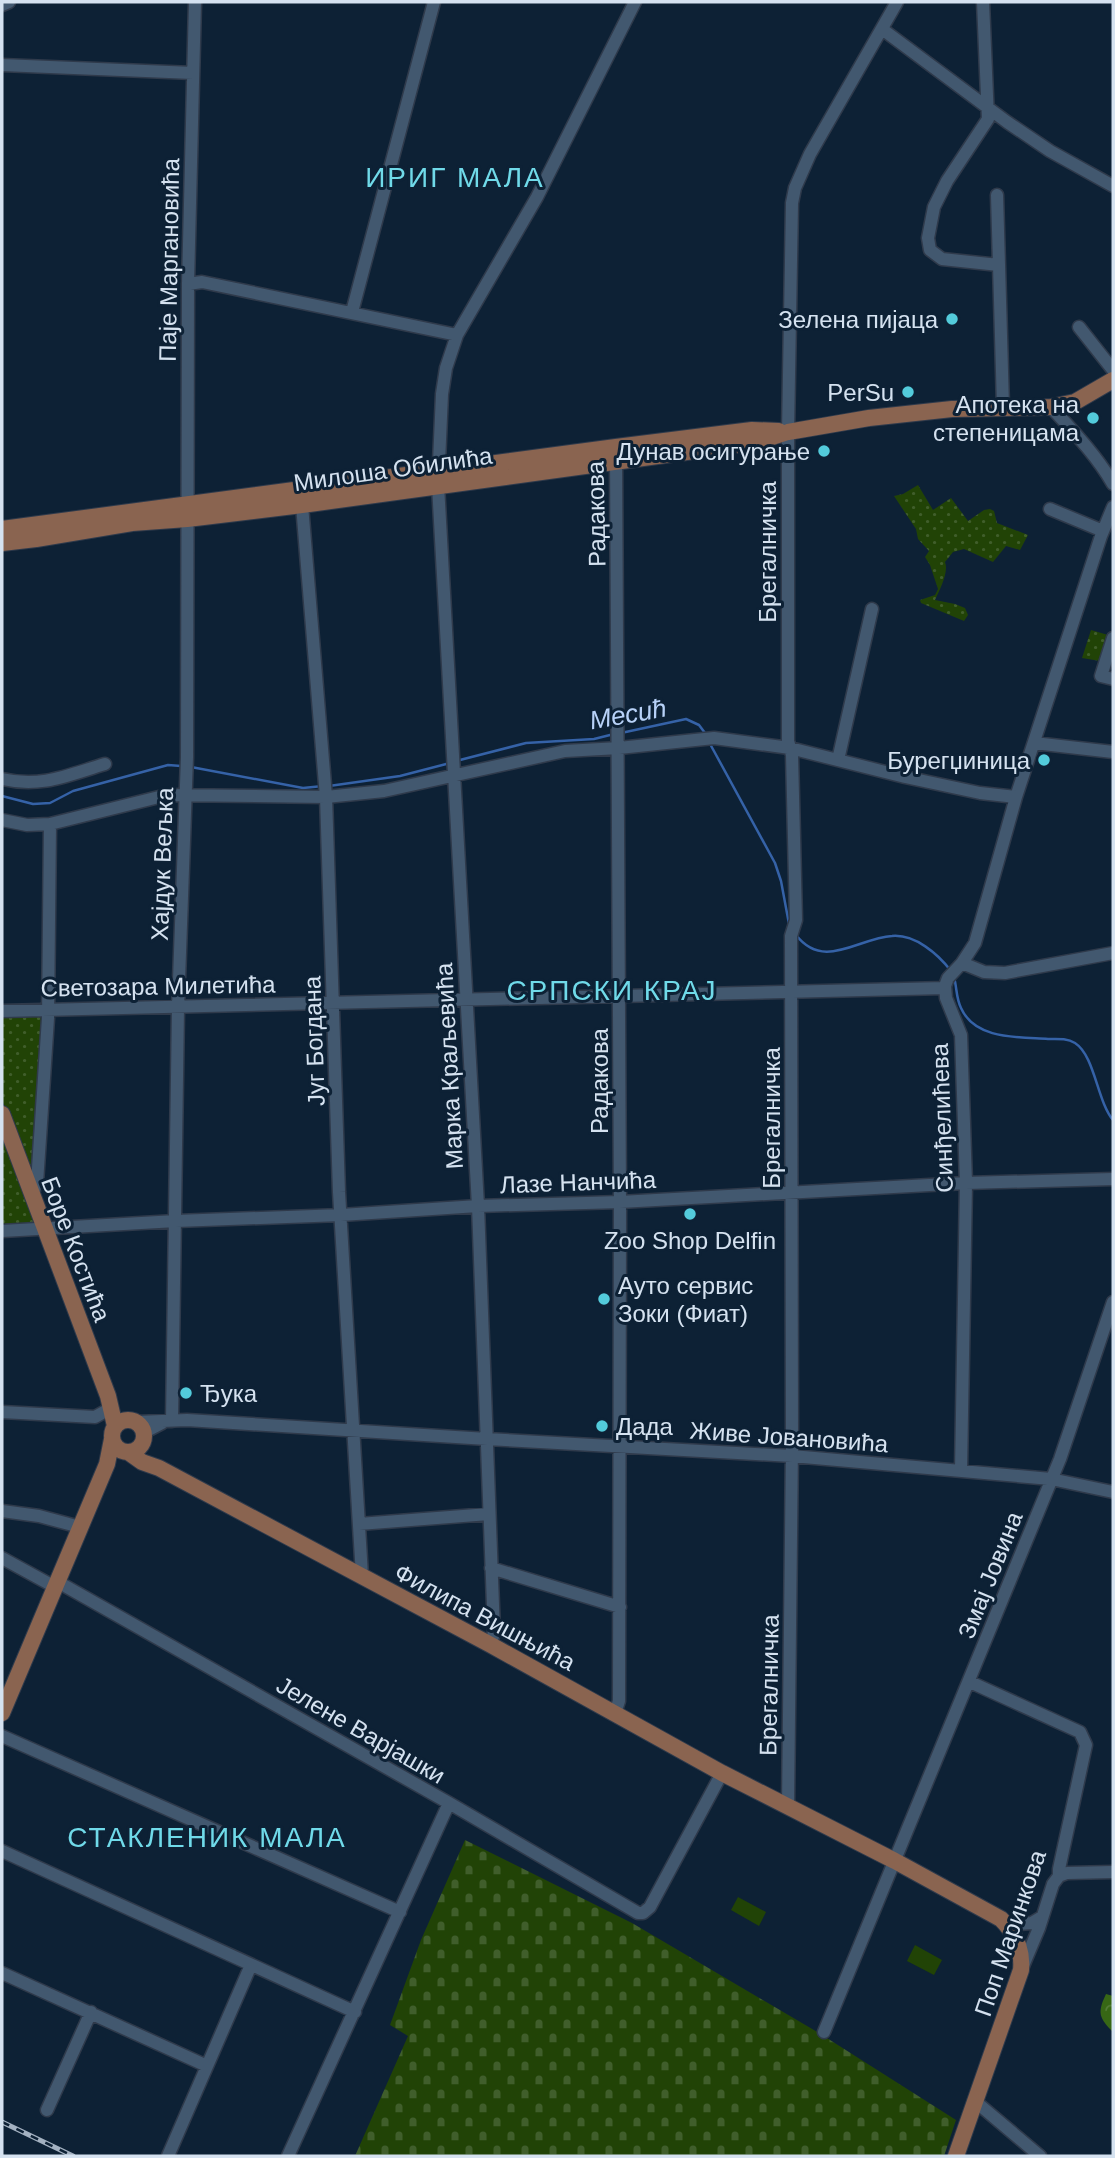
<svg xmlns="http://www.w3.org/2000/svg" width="1115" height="2158" viewBox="0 0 1115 2158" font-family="Arial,sans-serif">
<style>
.grass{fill:url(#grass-dots)}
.forest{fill:url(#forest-crowns)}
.cemetery{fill:url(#cemetery-stones)}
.garden{fill:#214306}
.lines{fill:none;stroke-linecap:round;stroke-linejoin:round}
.stream{stroke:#3562a7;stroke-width:2.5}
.minor-casing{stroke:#2f3a4b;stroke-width:15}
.major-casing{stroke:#2f3a4b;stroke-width:18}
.minor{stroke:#42586f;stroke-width:12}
.major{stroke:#8a6450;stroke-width:16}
.rail-casing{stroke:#a3b1c1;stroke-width:5}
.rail{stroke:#0d2135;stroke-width:2.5;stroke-dasharray:8;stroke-linecap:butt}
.poi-dot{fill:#53cbdb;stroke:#0d2135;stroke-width:2.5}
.labels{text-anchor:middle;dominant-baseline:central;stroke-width:6;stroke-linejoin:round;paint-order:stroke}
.street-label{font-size:24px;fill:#d5e2f0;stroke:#0d2135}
.poi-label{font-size:24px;fill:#d5e2f0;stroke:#0d2135;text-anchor:end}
.water-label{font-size:26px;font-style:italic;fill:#b8d2f8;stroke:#0d2135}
.quarter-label{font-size:28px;letter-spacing:2px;fill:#70dae9;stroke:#0d2135}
</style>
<defs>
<pattern id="grass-dots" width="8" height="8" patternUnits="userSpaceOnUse" patternTransform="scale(1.75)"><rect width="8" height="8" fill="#214306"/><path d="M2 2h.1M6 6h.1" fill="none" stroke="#405e2b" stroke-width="1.8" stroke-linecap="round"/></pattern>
<pattern id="forest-crowns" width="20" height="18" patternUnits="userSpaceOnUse" patternTransform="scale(1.75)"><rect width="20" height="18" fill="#376715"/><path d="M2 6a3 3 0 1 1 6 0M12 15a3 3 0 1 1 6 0" fill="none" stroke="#537c37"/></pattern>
<pattern id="cemetery-stones" width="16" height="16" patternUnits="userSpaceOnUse" patternTransform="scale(1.75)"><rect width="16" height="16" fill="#214306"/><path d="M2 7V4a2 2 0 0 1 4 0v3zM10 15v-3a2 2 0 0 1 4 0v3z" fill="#405e2b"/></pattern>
</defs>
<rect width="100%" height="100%" fill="#0d2135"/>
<path class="grass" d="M 918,485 L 933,510 L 951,498 L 968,521 L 984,510 L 990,509 L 994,511 L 997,523 L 1028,535 L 1020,550 L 1006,546 L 993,562 L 964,549 L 953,552 L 945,562 C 949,572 940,589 935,600 L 955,604 L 965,608 L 968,615 L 964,621 L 921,603 L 920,600 L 935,595 L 938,589 L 930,565 L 925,557 L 929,551 L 918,539 L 916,529 L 894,496 L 903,494 Z
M 1091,630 L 1108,635 L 1100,661 L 1082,658 Z
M 2,1016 L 38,1016 L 43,1019 L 33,1178 L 30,1179 L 2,1099 Z
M 2,1130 L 36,1225 L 2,1227 Z"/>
<path class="forest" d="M 1106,1994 L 1113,1996 L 1113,2032 C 1099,2018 1097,2013 1106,1994 Z"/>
<path class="cemetery" d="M 465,1840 L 632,1923 L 819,2033 L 956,2120 L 944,2156 L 355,2156 L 408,2036 L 390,2025 L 421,1940 Z"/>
<path class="garden" d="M 738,1897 L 766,1912 L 759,1926 L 731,1910 Z
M 915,1945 L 942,1960 L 934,1975 L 907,1961 Z"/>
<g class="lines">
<path class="stream" d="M 621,733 L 686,719 L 699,725 L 705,733
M 709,742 L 775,863 L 781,881 L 789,924
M 456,761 L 526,743 L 594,739 L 614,734
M 191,767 L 303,788 L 323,786
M 329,786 L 400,776 L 450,763
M 2,796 L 33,804 L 50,803 L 73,791 L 168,765 L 181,766
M 796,935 C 824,971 858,938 892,936 C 915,934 938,954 951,971
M 954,977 C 957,988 956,998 961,1008 C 975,1040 1019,1037 1048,1039 C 1057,1039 1067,1038 1075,1043 C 1095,1056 1097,1101 1113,1120"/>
<g class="minor-casing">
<path id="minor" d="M 983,2 L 988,119 L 947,181 L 934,207 L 928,238 L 930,250 L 942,259 L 999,265 L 1003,407
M 2,5 L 9,2
M 882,29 L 1007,122 L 1050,151 L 1113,186
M 2,65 L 193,73
M 997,195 L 999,265
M 188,284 L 202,282 L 457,335
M 352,312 L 434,2
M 1079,327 L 1113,370
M 1051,407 C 1073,431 1097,456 1113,484
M 302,505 L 326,797 L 339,1192 L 362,1576
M 1050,509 L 1103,531
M 1113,638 L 1101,676 L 1113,679
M 1034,743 L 1113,752
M 838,760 L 872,609
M 2,779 C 42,788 68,775 105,764
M 2,820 L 27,825 L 50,824 L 167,795 L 326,797 L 384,791 L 565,751 L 619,748 L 714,738 L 790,748 L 905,777 L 980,793 L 1016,797
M 962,963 L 984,972 L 1005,973 L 1113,953
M 2,1011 L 945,988
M 31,1196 L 37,1183 L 48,1018 L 50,824
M 2,1231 L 176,1221 L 341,1215 L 478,1206 L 620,1202 L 966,1183 L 1113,1179
M 2,1412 L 95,1417 L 111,1408
M 172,1421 L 178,1008 L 187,757 L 188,284 L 195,2
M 136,1422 L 187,1420 L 487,1439 L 792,1456 L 1051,1479 L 1113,1492
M 143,1433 L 162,1423
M 961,1471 L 966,1183 L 961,1035 L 946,998 L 945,986 L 948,978 L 962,963 L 975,943 L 1016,797 L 1101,536 L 1113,507
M 2,1511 L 39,1516 L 80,1527
M 359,1524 L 489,1514
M 2,1558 L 55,1587
M 491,1568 L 620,1607
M 58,1582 L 449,1803 L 638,1913 L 643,1913 L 650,1907 L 722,1773
M 491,1645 L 494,1632 L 478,1206 L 438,485 L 442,394 L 446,368 L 457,335 L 537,197 L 635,2
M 970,1682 L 1080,1732 L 1086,1745 L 1059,1869 L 1059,1876 L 1053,1884 L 1039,1928 L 1023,1966
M 615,1713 L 619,1701 L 620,1202 L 616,454
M 2,1736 L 400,1912
M 788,1806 L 792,1446 L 791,936 L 796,920 L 792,755 L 788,741 L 788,432 L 792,203 L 795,188 L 810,154 L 897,2
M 2,1851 L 355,2012
M 1059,1876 L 1067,1873 L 1113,1872
M 1007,1925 L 1032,1923 L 1042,1917
M 2,1973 L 207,2066
M 824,2032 L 1060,1459 L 1113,1302
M 976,2102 L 1040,2156
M 47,2110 L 91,2012
M 168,2156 L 251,1965
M 288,2156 L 449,1803"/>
</g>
<g class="major-casing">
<path id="major" d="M 2,529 L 616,447 L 752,430 L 779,431
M 2,543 L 36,539 L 132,523 L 187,519 L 302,505 L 723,447 L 760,441 L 788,432 L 869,418 L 952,409 L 1051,407 L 1075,402 L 1113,380
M 2,1114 L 108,1396 L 115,1426
M112 1436a16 16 0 1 1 32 0a16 16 0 1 1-32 0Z
M 128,1452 L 142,1462 L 159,1468 L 491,1645 L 722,1773 L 895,1861 L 1001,1919 C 1015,1933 1023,1950 1021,1970 L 956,2156
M 2,1713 L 107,1464 L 112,1439"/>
</g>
<use href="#minor" class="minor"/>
<use href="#major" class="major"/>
<g class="rail-casing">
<path id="rail" d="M 2,2122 L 73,2156"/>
</g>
<use href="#rail" class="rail"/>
</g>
<g class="poi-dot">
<circle cx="952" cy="319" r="7"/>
<circle cx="908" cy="392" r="7"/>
<circle cx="1093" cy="418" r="7"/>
<circle cx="824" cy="451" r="7"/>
<circle cx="1044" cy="760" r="7"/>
<circle cx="690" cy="1214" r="7"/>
<circle cx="604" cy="1299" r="7"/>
<circle cx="186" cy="1393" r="7"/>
<circle cx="602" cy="1426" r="7"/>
</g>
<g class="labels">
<g class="street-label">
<text transform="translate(169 260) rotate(-89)">Паје Маргановића</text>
<text transform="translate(393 469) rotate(-8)">Милоша Обилића</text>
<text transform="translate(596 514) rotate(-91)">Радакова</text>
<text transform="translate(767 552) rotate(-90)">Брегалничка</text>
<text transform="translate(162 864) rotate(-88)">Хајдук Вељка</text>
<text transform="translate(158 986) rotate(-1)">Светозара Милетића</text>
<text transform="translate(314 1041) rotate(-92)">Југ Богдана</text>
<text transform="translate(449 1066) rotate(-93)">Марка Краљевића</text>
<text transform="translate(599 1081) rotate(-90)">Радакова</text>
<text transform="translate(771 1118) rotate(-90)">Брегалничка</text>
<text transform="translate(942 1118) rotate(-92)">Синђелићева</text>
<text transform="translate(578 1182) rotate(-2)">Лазе Нанчића</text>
<text transform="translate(76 1249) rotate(69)">Боре Костића</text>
<text transform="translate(789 1437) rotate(4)">Живе Јовановића</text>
<text transform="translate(990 1575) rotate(-68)">Змај Јовина</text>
<text transform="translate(485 1617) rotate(28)">Филипа Вишњића</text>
<text transform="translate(769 1685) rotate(-89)">Брегалничка</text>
<text transform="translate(361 1730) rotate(30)">Јелене Варјашки</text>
<text transform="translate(1010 1933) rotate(-71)">Поп Маринкова</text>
</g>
<g class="poi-label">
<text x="938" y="319">Зелена пијаца</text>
<text x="894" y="392">PerSu</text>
<text x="1079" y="404">Апотека на<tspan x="1079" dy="28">степеницама</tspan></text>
<text x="810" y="451">Дунав осигурање</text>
<text x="1030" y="760">Бурегџиница</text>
<text x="690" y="1240" text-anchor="middle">Zoo Shop Delfin</text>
<text x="618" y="1285" text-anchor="start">Ауто сервис<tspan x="618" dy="28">Зоки (Фиат)</tspan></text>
<text x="200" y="1393" text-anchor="start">Ђука</text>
<text x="616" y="1426" text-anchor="start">Дада</text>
</g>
<g class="water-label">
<text transform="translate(628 714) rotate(-10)">Месић</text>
</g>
<g class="quarter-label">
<text x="455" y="177">ИРИГ МАЛА</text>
<text x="612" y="990">СРПСКИ КРАЈ</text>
<text x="207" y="1837">СТАКЛЕНИК МАЛА</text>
</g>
</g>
<rect width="1115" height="2158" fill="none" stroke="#d5e2f0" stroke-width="7"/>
</svg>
